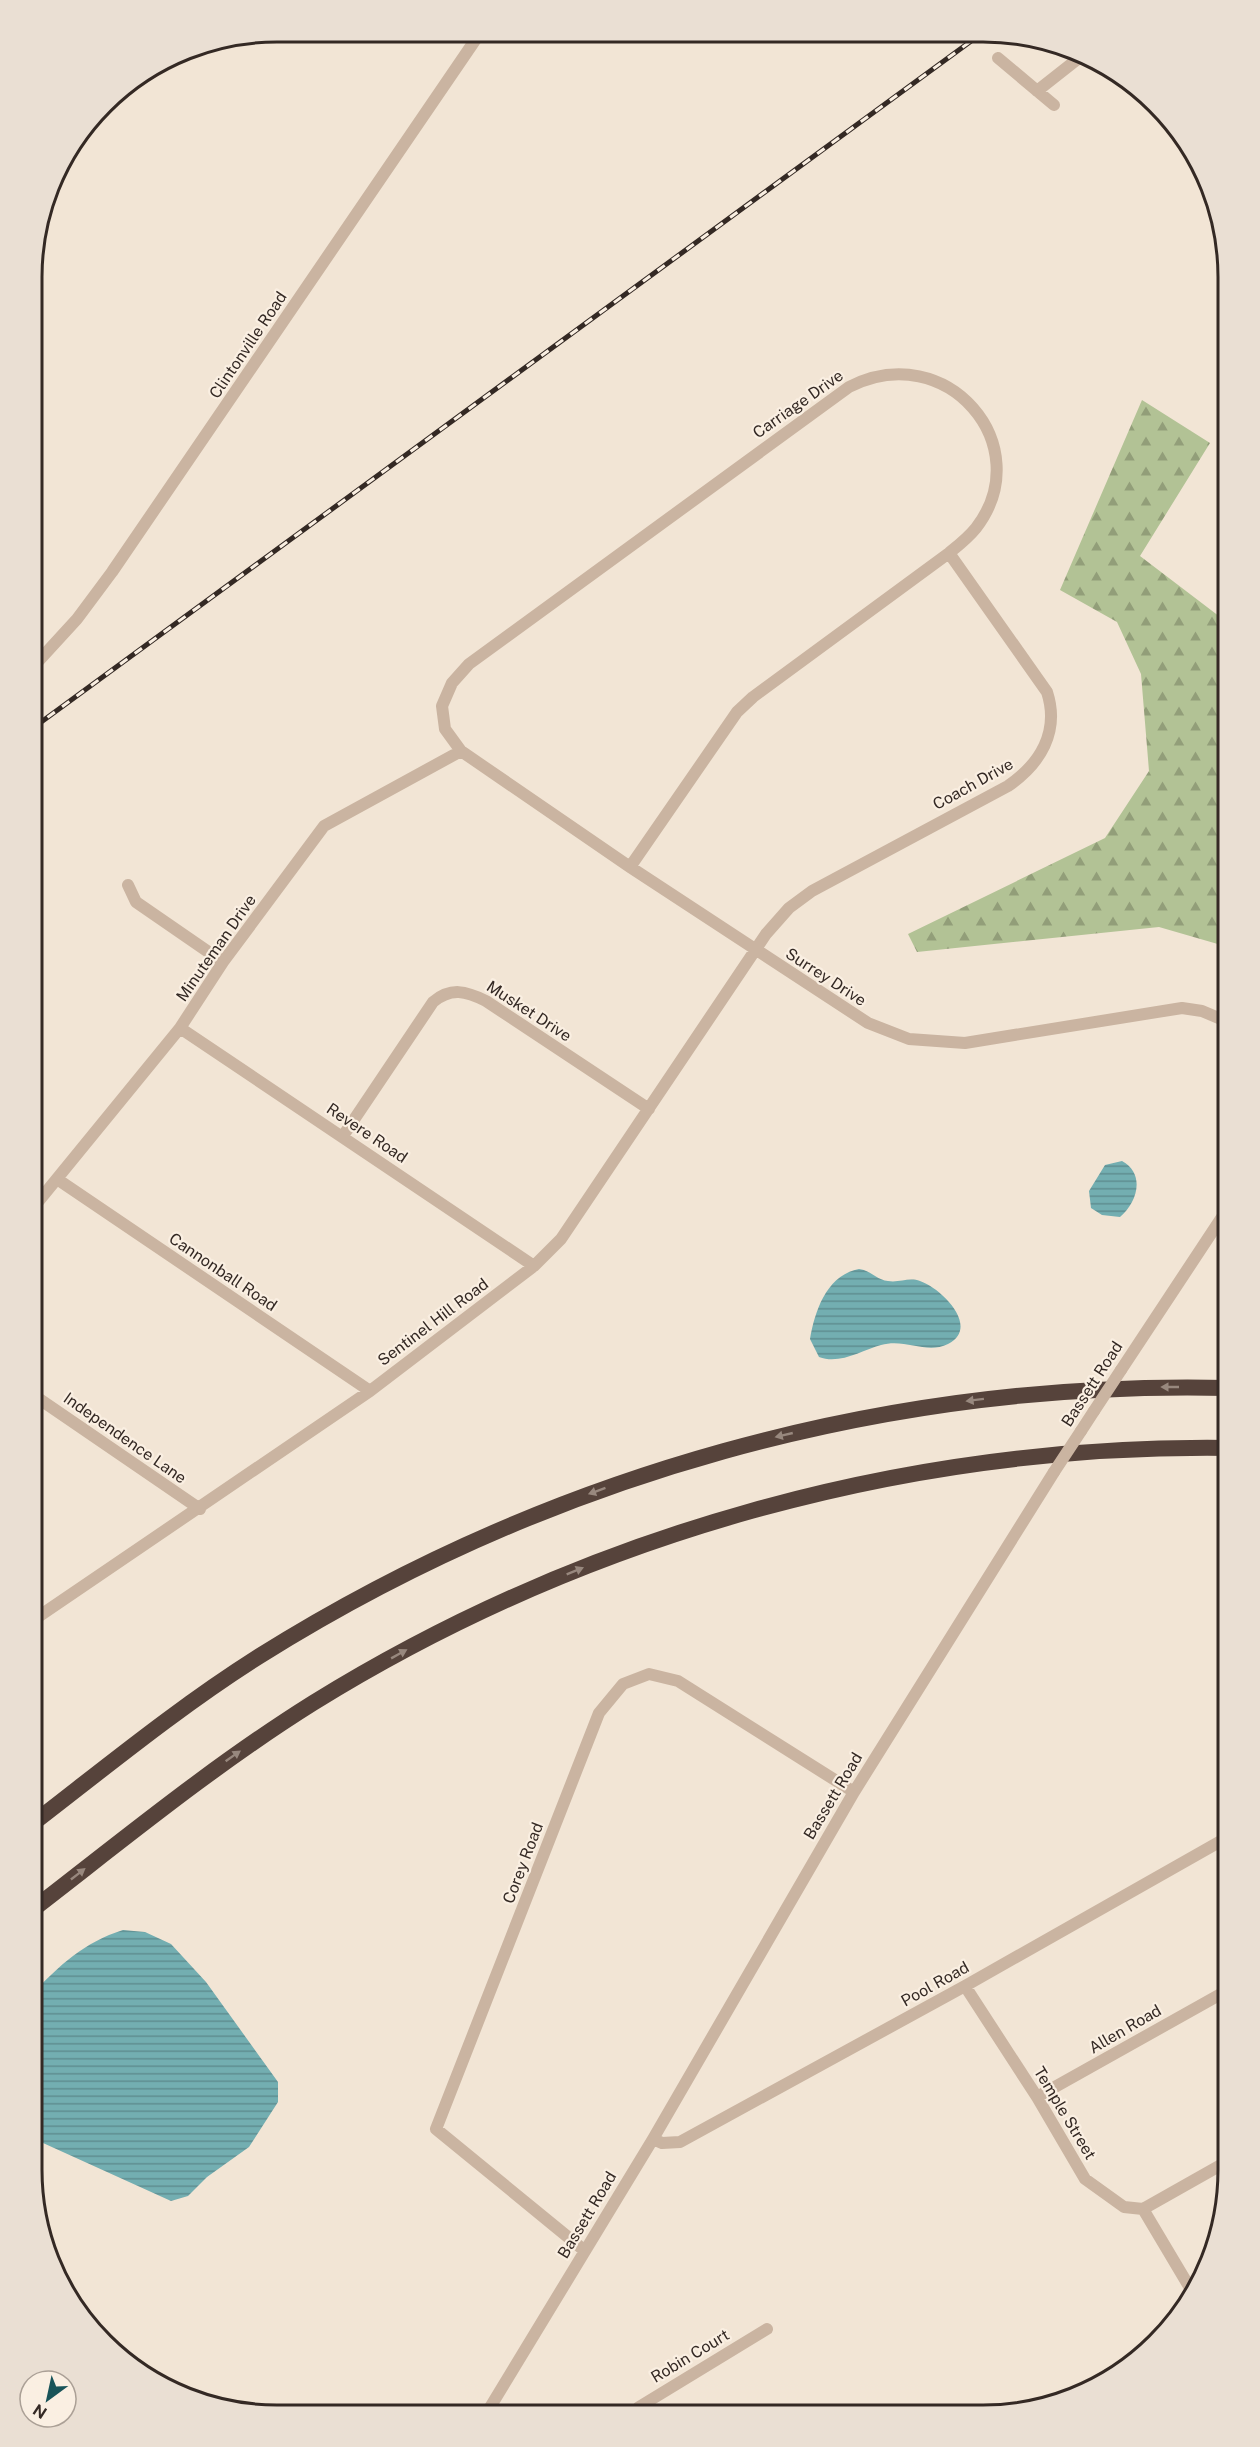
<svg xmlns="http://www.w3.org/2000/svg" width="1260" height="2447" viewBox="0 0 1260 2447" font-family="'Public Sans',sans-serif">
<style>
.forest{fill:url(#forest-firs)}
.water{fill:url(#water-rules)}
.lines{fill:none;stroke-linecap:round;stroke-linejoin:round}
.minor{stroke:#cab4a1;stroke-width:12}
.highway{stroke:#56433b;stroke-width:16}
.rail-casing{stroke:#342924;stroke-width:5}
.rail{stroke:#faefe2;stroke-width:3;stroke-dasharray:9;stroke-linecap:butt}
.minor-bridge{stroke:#cab4a1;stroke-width:12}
.oneway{fill:#98887e}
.labels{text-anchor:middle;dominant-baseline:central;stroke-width:4.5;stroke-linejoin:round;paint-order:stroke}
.street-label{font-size:16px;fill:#342924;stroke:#faefe2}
.rim{fill:none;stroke:#342924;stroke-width:3}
</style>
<defs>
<pattern id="forest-firs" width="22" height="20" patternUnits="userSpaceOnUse" patternTransform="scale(1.5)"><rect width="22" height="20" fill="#b2c295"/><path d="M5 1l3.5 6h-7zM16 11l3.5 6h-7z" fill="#929e79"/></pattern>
<pattern id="water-rules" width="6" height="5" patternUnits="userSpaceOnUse" patternTransform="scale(1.5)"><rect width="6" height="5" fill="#73aeb1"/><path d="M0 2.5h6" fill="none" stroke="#5f8e90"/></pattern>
</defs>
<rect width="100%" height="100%" fill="#f2e5d5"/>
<path class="forest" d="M 1142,400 L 1210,443 L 1140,556 L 1228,623 L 1228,947 L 1159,927 L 917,952 L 908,934 L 1105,838 L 1149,771 L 1141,674 L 1117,622 L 1060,590 Z"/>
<path class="water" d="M 1122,1161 C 1146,1174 1137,1203 1120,1217 L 1102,1215 L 1091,1208 L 1089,1191 L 1105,1165 Z
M 859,1269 C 870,1270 877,1280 888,1281 C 899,1283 909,1277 920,1281 C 941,1288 981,1327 948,1344 C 926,1355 906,1338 881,1345 C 862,1350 840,1365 819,1357 L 810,1339 C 815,1310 827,1275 859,1269 Z
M 123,1930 L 145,1932 L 171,1944 L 206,1982 L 278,2082 L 278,2102 L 249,2147 L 207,2177 L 188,2196 L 171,2201 L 32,2138 L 32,1994 C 59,1966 84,1942 123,1930 Z"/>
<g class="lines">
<path class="minor" d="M 998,58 L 1054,105
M 1037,91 L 1084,54
M 33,667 L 77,619 L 112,572 L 480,33
M 630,867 L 737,712 L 753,697 L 949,553 C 959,545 968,538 976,528 C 1039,446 947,337 849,387 L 469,664 L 452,683 L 442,706 L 445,729 L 461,751 L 630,867 L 868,1023 L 909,1039 L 965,1043 L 1182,1008 L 1202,1011 L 1228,1022
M 128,885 L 136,902 L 223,962
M 180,1028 L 534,1266
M 343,1136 L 433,1002 C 451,987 466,991 486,1001 L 649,1109
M 57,1179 L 370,1391
M 33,1208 L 180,1028 L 223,962 L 324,826 L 461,751
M 1121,1370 L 1228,1208
M 32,1394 L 200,1509
M 1081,1431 L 1094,1411
M 32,1621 L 370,1391 L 534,1266 L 561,1239 L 766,934 L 789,908 L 812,891 L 1008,786 C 1040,764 1060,732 1047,692 L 949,553
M 965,1986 L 1037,2097 L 1085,2179 L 1124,2207 L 1143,2209 L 1193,2293
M 1037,2097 L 1228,1990
M 653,2139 L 662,2143 L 680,2142 L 965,1986 L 1228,1837
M 1143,2209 L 1228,2161
M 585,2251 L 436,2129 L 599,1713 L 623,1684 L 649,1674 L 678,1681 L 854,1792
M 486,2414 L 653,2139 L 854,1792 L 1054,1472
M 633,2414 L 639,2407 L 767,2329"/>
<path class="highway" d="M 32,1824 C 106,1767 179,1707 258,1657 C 548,1475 886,1380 1228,1388
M 32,1910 C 124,1839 214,1765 313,1703 C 586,1534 907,1444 1228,1448"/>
<g class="rail-casing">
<path id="rail" d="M 33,728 L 978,36"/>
</g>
<use href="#rail" class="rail"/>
<path class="minor-bridge" d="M 1094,1411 L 1121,1370
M 1054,1472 L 1081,1431"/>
</g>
<defs><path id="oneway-solid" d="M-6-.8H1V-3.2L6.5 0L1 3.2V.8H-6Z" transform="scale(1.5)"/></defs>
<g class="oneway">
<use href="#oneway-solid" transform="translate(1170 1387) rotate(-180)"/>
<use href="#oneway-solid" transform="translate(975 1400) rotate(173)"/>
<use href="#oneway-solid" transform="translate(784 1435) rotate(167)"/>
<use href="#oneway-solid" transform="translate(597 1491) rotate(160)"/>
<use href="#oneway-solid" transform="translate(575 1571) rotate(-22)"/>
<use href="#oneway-solid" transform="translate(399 1654) rotate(-29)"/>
<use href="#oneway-solid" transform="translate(233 1756) rotate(-35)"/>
<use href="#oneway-solid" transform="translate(78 1874) rotate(-38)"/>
</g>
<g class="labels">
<g class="street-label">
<text transform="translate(248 345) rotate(-56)">Clintonville Road</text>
<text transform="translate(798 404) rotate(-35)">Carriage Drive</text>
<text transform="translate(973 784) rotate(-29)">Coach Drive</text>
<text transform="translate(216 948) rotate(-55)">Minuteman Drive</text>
<text transform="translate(826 977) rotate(33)">Surrey Drive</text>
<text transform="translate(529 1011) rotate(33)">Musket Drive</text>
<text transform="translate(367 1133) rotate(34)">Revere Road</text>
<text transform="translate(223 1272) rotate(34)">Cannonball Road</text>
<text transform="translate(433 1322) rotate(-37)">Sentinel Hill Road</text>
<text transform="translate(1092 1384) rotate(-57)">Bassett Road</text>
<text transform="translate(125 1438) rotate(35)">Independence Lane</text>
<text transform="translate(833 1796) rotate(-59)">Bassett Road</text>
<text transform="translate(523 1863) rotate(-69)">Corey Road</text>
<text transform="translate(935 1984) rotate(-29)">Pool Road</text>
<text transform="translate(1125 2029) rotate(-30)">Allen Road</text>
<text transform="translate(1065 2113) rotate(59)">Temple Street</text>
<text transform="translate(587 2215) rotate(-59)">Bassett Road</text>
<text transform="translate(690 2356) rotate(-31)">Robin Court</text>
</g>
</g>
<path d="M0 0H1260V2447H0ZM277 42H983A235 235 0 0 1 1218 277V2170A235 235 0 0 1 983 2405H277A235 235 0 0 1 42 2170V277A235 235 0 0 1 277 42Z" fill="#eadfd3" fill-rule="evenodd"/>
<path class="rim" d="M277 42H983A235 235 0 0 1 1218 277V2170A235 235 0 0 1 983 2405H277A235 235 0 0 1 42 2170V277A235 235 0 0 1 277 42Z"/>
<g transform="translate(48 2399) rotate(213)"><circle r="28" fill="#faefe2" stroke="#aba096" stroke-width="1.5"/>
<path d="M0-4.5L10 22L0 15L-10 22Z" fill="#185358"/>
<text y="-9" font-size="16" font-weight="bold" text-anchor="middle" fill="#342924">N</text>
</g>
</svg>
